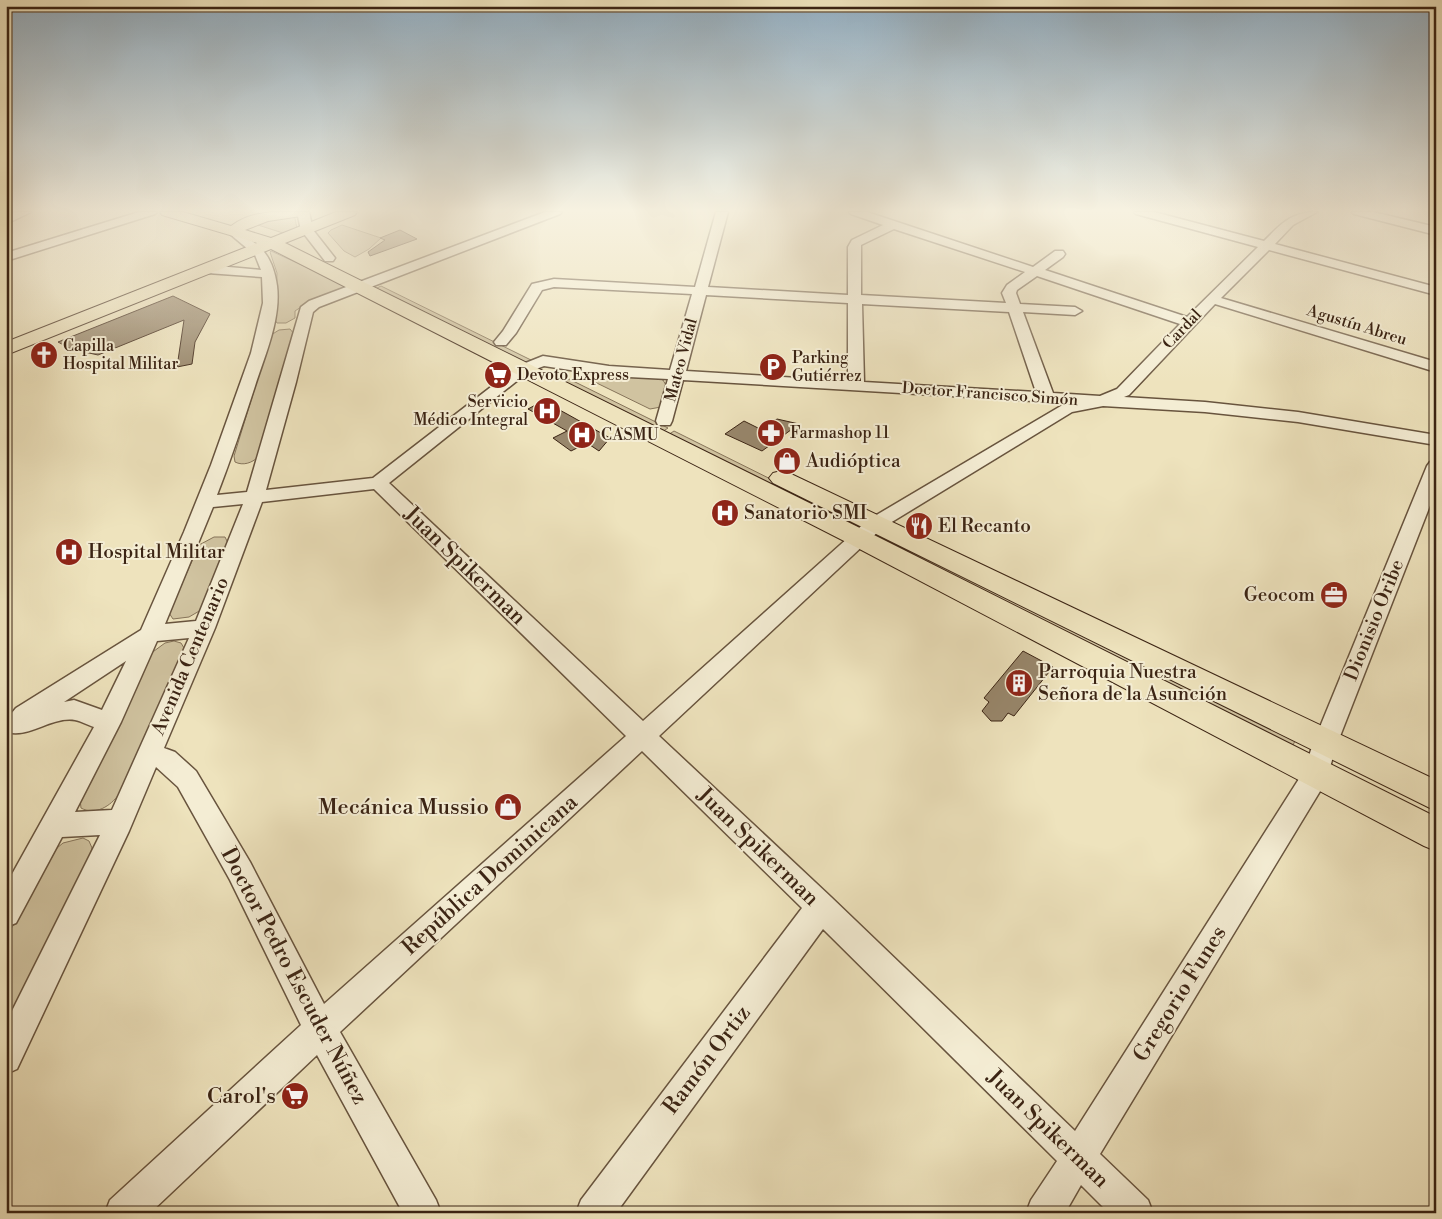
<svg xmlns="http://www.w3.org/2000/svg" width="1442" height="1219" viewBox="0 0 1442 1219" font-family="'Libre Bodoni',serif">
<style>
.green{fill:#d0c3a0;stroke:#86745a}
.building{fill:#98876c;stroke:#3b2414}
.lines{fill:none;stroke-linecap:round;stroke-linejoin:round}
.minor-casing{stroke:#68543e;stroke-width:3}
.major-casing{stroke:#3b2414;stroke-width:2}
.minor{fill:#f4edd4;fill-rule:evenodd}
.major{fill:#eee3bd;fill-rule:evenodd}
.labels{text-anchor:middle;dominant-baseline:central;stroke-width:4;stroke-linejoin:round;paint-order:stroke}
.far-street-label{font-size:16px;fill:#3b2414;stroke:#f4edd4}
.far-poi-label{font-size:16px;fill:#3b2414;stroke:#f4edd4;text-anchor:start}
.poi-label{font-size:19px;fill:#3b2414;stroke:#f4edd4;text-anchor:start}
.street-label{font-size:19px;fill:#3b2414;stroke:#f4edd4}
.near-street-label{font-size:22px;fill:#3b2414;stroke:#f4edd4}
.near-poi-label{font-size:22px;fill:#3b2414;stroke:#f4edd4;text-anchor:end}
</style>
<rect width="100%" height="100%" fill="#eee3bd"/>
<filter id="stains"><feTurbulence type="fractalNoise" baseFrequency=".004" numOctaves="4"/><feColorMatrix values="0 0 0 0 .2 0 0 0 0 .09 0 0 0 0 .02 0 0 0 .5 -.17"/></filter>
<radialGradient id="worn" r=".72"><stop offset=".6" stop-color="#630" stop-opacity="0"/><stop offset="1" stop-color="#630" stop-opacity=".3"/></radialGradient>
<path class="green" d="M 276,217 L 293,217 L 295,218 L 297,229 L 283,233 L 255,224 Z
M 342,225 L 381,238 L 369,249 L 355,257 L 344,251 L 328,233 L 331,230 Z
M 271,251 L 343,284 L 344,287 L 307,303 L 295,311 L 295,318 L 286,323 L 277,323 L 275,320 L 277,273 L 270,252 Z
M 381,286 L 533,361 L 527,365 L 375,289 Z
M 290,329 L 294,334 L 258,457 C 252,463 243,466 235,462 L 234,456 L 271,335 L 279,330 Z
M 566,368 L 601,374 L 646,378 L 654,377 L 663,380 L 667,387 L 661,407 L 650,409 Z
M 569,379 L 668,428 L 662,432 L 564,383 Z
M 674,431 L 857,522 L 850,527 L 668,435 Z
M 214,537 L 225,537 L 228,543 L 201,610 L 189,617 L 173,619 L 169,613 L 199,545 Z
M 891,538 L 1296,739 L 1290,751 L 884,545 Z
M 174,641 L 181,643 L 184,648 L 184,652 L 119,794 C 111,806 95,816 81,808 L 80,799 L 150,654 L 165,643 Z
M 83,838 L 89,841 L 92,848 L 90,856 L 6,1024 L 6,938 L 57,848 L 63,843 Z"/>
<path class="building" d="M 400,230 L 417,239 L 370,256 L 368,252 L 385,240 L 380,238 Z
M 173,296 L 210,314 L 195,342 L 192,364 L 177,367 L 184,320 L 98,355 L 71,349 L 58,342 Z
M 543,401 L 567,414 L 610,438 L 599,451 L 587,443 L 571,451 L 553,438 L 567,431 L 528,409 Z
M 777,419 L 799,424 L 762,451 L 725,434 L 744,421 L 762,430 Z
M 1023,651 L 1053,667 L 1014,716 L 1008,713 L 1002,721 L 991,721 L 982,711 L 989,702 L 984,698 Z"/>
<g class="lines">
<g class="minor-casing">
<path id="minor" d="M 16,212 L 31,212 L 6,224 L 6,216 Z
M 139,212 L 157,212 L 155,214 L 6,261 L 6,253 Z
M 297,212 L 309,212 L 313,230 L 335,258 L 333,261 L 325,261 L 301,230 Z
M 545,212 L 562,212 L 560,214 L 319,307 L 313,312 L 296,382 L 266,490 L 373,478 L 518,366 L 543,356 L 609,366 L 670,370 L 692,294 L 554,287 L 542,290 L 516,333 L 506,345 L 496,345 L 494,342 L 503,331 L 532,284 L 554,279 L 695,287 L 716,212 L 728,212 L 708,287 L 848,295 L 848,247 L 852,240 L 883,225 L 851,214 L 849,212 L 867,212 L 1033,267 L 1055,251 L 1063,251 L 1065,254 L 1063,257 L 1045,270 L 1187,317 L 1258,247 L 1136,214 L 1134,212 L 1154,212 L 1264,241 C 1281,224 1291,212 1317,212 L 1293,225 L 1275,244 L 1436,287 L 1436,295 L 1269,250 L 1221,298 L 1436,362 L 1436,372 L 1215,304 L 1129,395 L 1124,397 L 1205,402 L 1298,412 L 1436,435 L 1436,445 L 1298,422 L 1205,412 L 1103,406 L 1072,412 L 882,528 L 659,736 L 831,897 L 1075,1131 L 1304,771 L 1313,744 L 1427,466 L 1430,462 L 1436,461 L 1436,490 L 1337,744 L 1325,783 L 1100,1154 L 1148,1200 L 1153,1213 L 1109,1213 L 1081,1185 L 1065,1213 L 1026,1213 L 1031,1200 L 1057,1161 L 823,929 L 616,1213 L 576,1213 L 581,1200 L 802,908 L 642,751 L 340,1032 L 436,1200 L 441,1213 L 403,1213 L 317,1055 L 150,1213 L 105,1213 L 110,1200 L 301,1025 L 230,880 L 178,787 L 156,767 L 129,831 L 17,1069 L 6,1074 L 6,1023 L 100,835 L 62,837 L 16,923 L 6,927 L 6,885 L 94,727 C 88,725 81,721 75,720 C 52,716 28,739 7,732 L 6,720 L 16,708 L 141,630 L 184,532 L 211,465 L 251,353 L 263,303 L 262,277 L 207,273 L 201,269 L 207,265 L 261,270 L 255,255 L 230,234 L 228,231 L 234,227 C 240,229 243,235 249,239 C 267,250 274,265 277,286 C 281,319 265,355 255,386 C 243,423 231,459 217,495 L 247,492 L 301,307 L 309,301 ZM 894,229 L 1025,272 L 1007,285 L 1002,293 L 1006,303 L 861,295 L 861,245 ZM 1037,276 L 1180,324 L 1117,389 L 1100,396 L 1053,393 L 1023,312 L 1075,315 L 1082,311 L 1075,307 L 1020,304 L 1016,293 L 1017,290 ZM 706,295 L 848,303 L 848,381 L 686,371 ZM 862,304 L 1009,312 L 1036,392 L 864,382 ZM 544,366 L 609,376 L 668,379 L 656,421 L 658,425 L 670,425 L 672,421 L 683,380 L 1066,403 L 868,520 L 643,721 L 389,483 L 528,372 ZM 374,489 L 626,736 L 324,1004 L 250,862 L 196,771 L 175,752 L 164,748 L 215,628 L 262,502 ZM 243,504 L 196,621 L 165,624 L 213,507 ZM 189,638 L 112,810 L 75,812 L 121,722 L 157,641 ZM 126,661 L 102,710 L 74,700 L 64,702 Z
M 1352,212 L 1373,212 L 1436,227 L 1436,235 L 1354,214 Z"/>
</g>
<g class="major-casing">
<path id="major" d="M 160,212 L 183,212 L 231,226 C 254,209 281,212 308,212 L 306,215 L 301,216 L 268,221 L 245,230 L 271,238 L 336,212 L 357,212 L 355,215 L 285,243 L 868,532 L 1436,817 L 1436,851 L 1424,846 L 850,544 L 271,249 L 6,355 L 6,342 L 257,243 L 162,215 Z
M 781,471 L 789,473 L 1436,780 L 1436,811 L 773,483 L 769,478 L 773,473 Z"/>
</g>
<use href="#minor" class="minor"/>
<use href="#major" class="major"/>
</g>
<linearGradient id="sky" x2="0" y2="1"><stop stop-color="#92adc0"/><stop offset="0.55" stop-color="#f7f2e1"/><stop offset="1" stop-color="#f7f2e1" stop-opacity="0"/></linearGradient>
<rect width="1442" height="383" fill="url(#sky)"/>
<defs>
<g id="church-disc" transform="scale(1.4375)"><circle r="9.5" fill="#8f2418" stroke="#f4edd4"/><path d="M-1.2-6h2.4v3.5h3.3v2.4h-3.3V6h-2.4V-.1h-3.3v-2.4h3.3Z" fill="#fff"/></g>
<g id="parking-disc" transform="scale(1.4375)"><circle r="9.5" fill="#8f2418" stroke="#f4edd4"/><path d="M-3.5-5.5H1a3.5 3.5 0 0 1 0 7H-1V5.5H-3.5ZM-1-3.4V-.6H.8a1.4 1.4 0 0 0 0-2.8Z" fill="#fff"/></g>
<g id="supermarket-disc" transform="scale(1.4375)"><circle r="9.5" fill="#8f2418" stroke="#f4edd4"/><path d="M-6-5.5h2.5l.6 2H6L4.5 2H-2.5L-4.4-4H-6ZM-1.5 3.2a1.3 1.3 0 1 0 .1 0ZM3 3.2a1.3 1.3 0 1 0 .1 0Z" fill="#fff"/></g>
<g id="hospital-disc" transform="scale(1.4375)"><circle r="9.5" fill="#8f2418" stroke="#f4edd4"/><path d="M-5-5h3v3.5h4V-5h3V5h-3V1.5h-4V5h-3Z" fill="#fff"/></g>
<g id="pharmacy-disc" transform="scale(1.4375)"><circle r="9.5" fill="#8f2418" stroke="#f4edd4"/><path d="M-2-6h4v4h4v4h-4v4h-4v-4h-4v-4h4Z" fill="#fff"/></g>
<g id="shop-disc" transform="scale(1.4375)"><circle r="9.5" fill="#8f2418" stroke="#f4edd4"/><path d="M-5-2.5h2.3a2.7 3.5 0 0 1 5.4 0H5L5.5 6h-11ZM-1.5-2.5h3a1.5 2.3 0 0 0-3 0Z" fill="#fff"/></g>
<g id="restaurant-disc" transform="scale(1.4375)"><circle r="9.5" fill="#8f2418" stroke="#f4edd4"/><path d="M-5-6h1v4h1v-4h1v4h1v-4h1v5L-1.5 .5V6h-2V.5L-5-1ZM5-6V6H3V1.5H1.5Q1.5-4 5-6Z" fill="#fff"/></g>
<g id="office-disc" transform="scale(1.4375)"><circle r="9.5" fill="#8f2418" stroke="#f4edd4"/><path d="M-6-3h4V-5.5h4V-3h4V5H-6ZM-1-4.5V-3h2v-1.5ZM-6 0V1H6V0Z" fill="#fff"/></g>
<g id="building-disc" transform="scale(1.4375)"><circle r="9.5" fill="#8f2418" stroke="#f4edd4"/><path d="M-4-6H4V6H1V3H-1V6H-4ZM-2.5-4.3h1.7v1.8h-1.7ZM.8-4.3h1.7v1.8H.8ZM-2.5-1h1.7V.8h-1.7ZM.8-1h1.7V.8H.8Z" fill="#fff"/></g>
</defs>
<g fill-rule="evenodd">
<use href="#church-disc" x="44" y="355"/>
<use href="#parking-disc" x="773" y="367"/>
<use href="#supermarket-disc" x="498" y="375"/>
<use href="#hospital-disc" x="547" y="411"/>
<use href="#pharmacy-disc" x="771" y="433"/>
<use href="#hospital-disc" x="582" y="435"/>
<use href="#shop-disc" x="787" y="461"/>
<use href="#hospital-disc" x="725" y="513"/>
<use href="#restaurant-disc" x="919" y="526"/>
<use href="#hospital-disc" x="69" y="552"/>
<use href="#office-disc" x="1334" y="595"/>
<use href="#building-disc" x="1019" y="683"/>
<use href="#shop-disc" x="508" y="807"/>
<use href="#supermarket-disc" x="295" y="1096"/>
</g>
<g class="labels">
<g class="far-street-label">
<text transform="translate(1357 325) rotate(17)">Agustín Abreu</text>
<text transform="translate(1182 329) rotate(-46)">Cardal</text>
<text transform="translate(681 360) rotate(-75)">Mateo Vidal</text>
<text transform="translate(990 394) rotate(4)">Doctor Francisco Simón</text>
</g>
<g class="far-poi-label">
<text x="63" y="346">Capilla<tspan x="63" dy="18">Hospital Militar</tspan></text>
<text x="792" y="358">Parking<tspan x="792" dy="18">Gutiérrez</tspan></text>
<text x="517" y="375">Devoto Express</text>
<text x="528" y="402" text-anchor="end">Servicio<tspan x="528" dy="18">Médico Integral</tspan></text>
<text x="790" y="433">Farmashop 11</text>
<text x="601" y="435">CASMU</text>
</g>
<g class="poi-label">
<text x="806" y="461">Audióptica</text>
<text x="744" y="513">Sanatorio SMI</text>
<text x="938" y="526">El Recanto</text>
<text x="88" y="552">Hospital Militar</text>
<text x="1315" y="595" text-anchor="end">Geocom</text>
<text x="1038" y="672">Parroquia Nuestra<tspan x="1038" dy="22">Señora de la Asunción</tspan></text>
</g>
<g class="street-label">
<text transform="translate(1374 620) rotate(-68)">Dionisio Oribe</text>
<text transform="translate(190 656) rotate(-67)">Avenida Centenario</text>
</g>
<g class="near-street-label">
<text transform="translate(465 566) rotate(44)">Juan Spikerman</text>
<text transform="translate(758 847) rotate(44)">Juan Spikerman</text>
<text transform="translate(490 875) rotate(-42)">República Dominicana</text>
<text transform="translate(294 976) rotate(62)">Doctor Pedro Escuder Núñez</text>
<text transform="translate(1180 994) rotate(-58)">Gregorio Funes</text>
<text transform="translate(707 1060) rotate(-53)">Ramón Ortiz</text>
<text transform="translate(1048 1129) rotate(44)">Juan Spikerman</text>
</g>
<g class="near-poi-label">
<text x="489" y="807">Mecánica Mussio</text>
<text x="276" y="1096">Carol's</text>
</g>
</g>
<rect width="1442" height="1219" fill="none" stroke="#eee3bd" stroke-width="25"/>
<rect x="8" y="8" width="1427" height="1204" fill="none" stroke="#3b2414" stroke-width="2.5"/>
<rect x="12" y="12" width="1417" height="1194" fill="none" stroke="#3b2414"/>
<rect width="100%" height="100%" filter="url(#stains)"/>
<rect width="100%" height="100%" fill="url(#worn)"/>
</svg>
